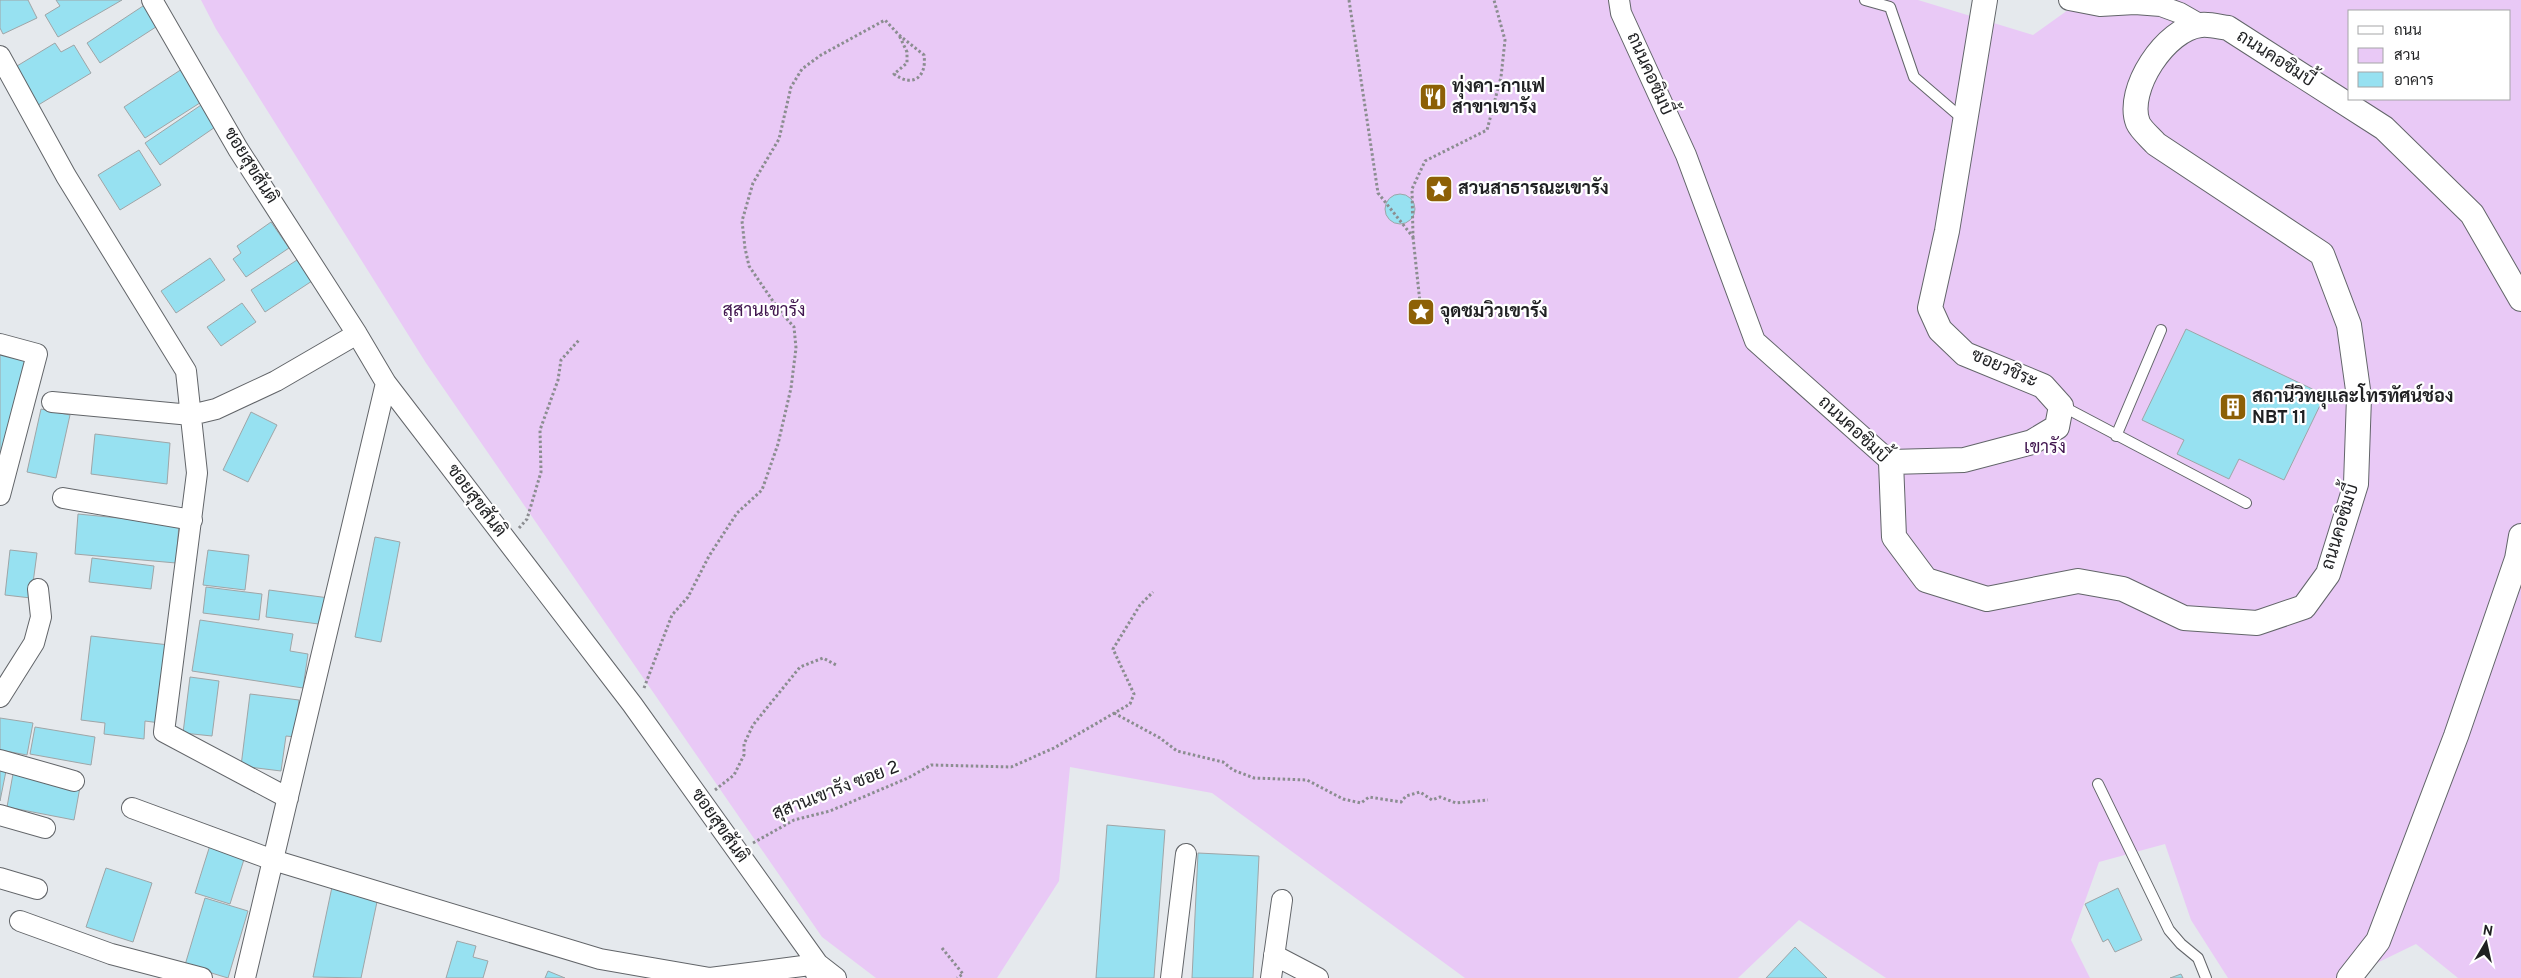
<svg xmlns="http://www.w3.org/2000/svg" width="2521" height="978" viewBox="0 0 2521 978" font-family="Overpass,Sarabun,sans-serif">
<style>
.green{fill:#e9c9f6;fill-rule:evenodd}
.building{fill:#97e1f1;stroke:#9fa5a7}
.lines{fill:none;stroke-linecap:round;stroke-linejoin:round}
.service-casing{stroke:#626569;stroke-width:12}
.minor-casing{stroke:#626569;stroke-width:22}
.tertiary-casing{stroke:#626569;stroke-width:26}
.path{stroke:#8b8d90;stroke-width:3;stroke-dasharray:2.5 2.5;stroke-linecap:butt}
.service{stroke:#fff;stroke-width:10}
.minor{stroke:#fff;stroke-width:20}
.tertiary{stroke:#fff;stroke-width:24}
.labels{text-anchor:middle;dominant-baseline:central;stroke-width:4.5;stroke-linejoin:round;paint-order:stroke}
.street-label{font-size:18px;fill:#1f2022;stroke:#fff}
.poi-label{font-size:18px;font-weight:bold;fill:#1f2022;stroke:#fff;text-anchor:start}
.park-label{font-size:18px;fill:#41164f;stroke:#fff}
</style>
<rect width="100%" height="100%" fill="#e5e9ed"/>
<path class="green" d="M 201,0 L 1918,0 L 2033,35 L 2082,0 L 2521,0 L 2521,978 L 2458,978 L 2416,944 L 2346,978 L 2228,978 L 2191,920 L 2165,844 L 2099,862 L 2071,940 L 2090,978 L 1886,978 L 1799,920 L 1738,978 L 1465,978 L 1212,793 L 1070,767 L 1059,881 L 997,978 L 876,978 L 822,937 L 426,363 L 216,29 ZM 2350,11 L 2510,11 L 2510,99 L 2350,99 Z"/>
<path class="building" d="M 0,0 L 28,0 L 37,18 L 3,34 L 0,28 Z
M 56,0 L 122,0 L 58,37 L 45,15 L 60,6 Z
M 146,4 L 159,25 L 100,63 L 87,43 Z
M 55,43 L 61,52 L 74,45 L 91,73 L 35,107 L 12,69 Z
M 185,67 L 206,99 L 145,138 L 124,107 Z
M 207,101 L 221,123 L 160,165 L 145,143 Z
M 139,150 L 161,185 L 120,210 L 98,175 Z
M1385 209a15 15 0 1 1 30 0a15 15 0 1 1-30 0Z
M 271,222 L 289,248 L 246,277 L 233,259 L 241,253 L 237,246 Z
M 210,258 L 225,280 L 176,313 L 161,291 Z
M 297,260 L 312,281 L 265,312 L 251,290 Z
M 242,303 L 256,322 L 221,346 L 207,327 Z
M 2186,329 L 2325,395 L 2284,480 L 2239,459 L 2229,479 L 2177,454 L 2184,440 L 2142,420 Z
M 0,353 L 28,360 L 0,469 Z
M 41,409 L 70,415 L 56,478 L 27,472 Z
M 251,412 L 277,425 L 248,482 L 223,470 Z
M 95,434 L 170,443 L 167,484 L 91,474 Z
M 78,514 L 179,524 L 176,563 L 75,554 Z
M 375,537 L 400,542 L 381,642 L 355,637 Z
M 10,550 L 37,553 L 31,598 L 5,595 Z
M 208,550 L 249,555 L 245,590 L 203,585 Z
M 92,558 L 154,566 L 151,589 L 89,582 Z
M 206,587 L 262,594 L 259,620 L 203,613 Z
M 269,590 L 329,598 L 326,625 L 266,617 Z
M 200,620 L 293,634 L 290,651 L 308,654 L 303,688 L 192,671 Z
M 91,636 L 169,645 L 160,723 L 145,721 L 144,739 L 104,734 L 105,723 L 81,720 Z
M 190,677 L 219,681 L 212,736 L 183,733 Z
M 250,694 L 299,700 L 295,737 L 286,736 L 281,771 L 241,766 Z
M 0,718 L 33,723 L 27,755 L 0,750 Z
M 35,727 L 95,737 L 91,765 L 30,754 Z
M 0,770 L 6,771 L 0,801 Z
M 13,774 L 80,787 L 74,820 L 7,807 Z
M 1107,825 L 1165,830 L 1154,978 L 1096,978 Z
M 211,842 L 246,853 L 230,904 L 195,893 Z
M 1198,853 L 1259,856 L 1253,978 L 1192,978 Z
M 106,868 L 152,883 L 133,942 L 86,927 Z
M 332,887 L 378,897 L 361,978 L 313,977 Z
M 2118,888 L 2142,940 L 2115,952 L 2108,939 L 2103,942 L 2085,904 Z
M 205,898 L 248,911 L 228,978 L 185,965 Z
M 457,941 L 476,946 L 473,957 L 488,961 L 483,978 L 446,978 Z
M 1795,947 L 1827,978 L 1766,978 Z
M 548,971 L 565,978 L 545,978 Z
M 2181,974 L 2183,978 L 2170,978 Z"/>
<g class="lines">
<g class="service-casing">
<path id="service" d="M 1865,0 L 1890,7 L 1914,77 L 1964,120
M 2062,406 L 2246,503
M 2116,436 L 2161,330
M 2098,784 L 2169,930 L 2181,944 L 2198,958 L 2206,978"/>
</g>
<g class="minor-casing">
<path id="minor" d="M 152,0 L 238,149 L 357,334 L 386,383 L 632,704 L 818,964 L 836,978
M 1619,0 L 1621,13 L 1686,155 L 1755,341 L 1891,462
M 2069,0 L 2100,6 L 2135,4 L 2161,6 L 2180,13 L 2201,25
M 0,56 L 66,176 L 186,371 L 197,473 L 164,732 L 288,798
M 0,344 L 37,354 L 0,495
M 52,402 L 191,415 L 216,409 L 276,381 L 357,334
M 63,498 L 192,520
M 0,697 L 34,643 L 41,617 L 38,589
M 0,760 L 74,781
M 132,808 L 273,860 L 600,959 L 710,978
M 0,815 L 45,828
M 0,878 L 37,889
M 20,921 L 111,954 L 202,978
M 1274,955 L 1318,978
M 245,978 L 386,383
M 710,978 L 818,964 L 816,974
M 1171,978 L 1186,854
M 1271,978 L 1282,900"/>
</g>
<g class="tertiary-casing">
<path id="tertiary" d="M 1985,0 L 1947,231 L 1930,308 L 1940,330 L 1965,354 L 2043,386 L 2061,406 L 2057,427 L 2032,442 L 1964,460 L 1891,462 L 1894,537 L 1926,580 L 1987,599 L 2078,581 L 2123,589 L 2184,618 L 2257,623 L 2304,607 L 2328,574 L 2356,484 L 2359,397 L 2349,325 L 2322,254 L 2156,144 C 2151,138 2141,130 2138,123 C 2125,90 2166,28 2201,25 C 2210,24 2220,27 2228,28 L 2384,128 L 2472,214 L 2521,299
M 2349,978 L 2378,941 L 2456,736 L 2517,559 L 2521,536"/>
</g>
<path class="path" d="M 1349,0 L 1378,193 L 1413,237 L 1412,189 L 1425,161 L 1487,130 L 1501,77 L 1505,40 L 1494,0
M 1413,237 L 1421,312
M 519,528 L 527,519 L 541,472 L 540,430 L 558,380 L 561,360 L 579,340
M 644,688 L 672,615 L 688,597 L 709,556 L 737,513 L 762,490 L 778,444 L 791,388 L 796,348 L 794,327 L 779,310 L 749,266 L 745,248 L 742,221 L 753,183 L 779,139 L 791,87 L 802,69 L 821,55 L 885,20 L 899,35 L 924,55 C 927,77 913,88 894,74 L 907,63 L 907,52 L 899,35
M 1114,713 L 1160,738 L 1177,751 L 1223,762 L 1233,770 L 1254,778 L 1307,780 L 1343,799 L 1361,803 L 1369,797 L 1401,802 L 1406,796 L 1420,792 L 1432,800 L 1440,797 L 1456,803 L 1488,800
M 715,790 L 734,775 L 744,755 L 744,744 L 753,725 L 800,667 L 823,658 L 838,666
M 753,843 L 794,820 L 830,811 L 908,778 L 931,765 L 1011,767 L 1054,748 L 1130,704 L 1134,694 L 1113,649 L 1140,605 L 1153,592
M 942,948 L 963,974 L 957,978"/>
<use href="#service" class="service"/>
<use href="#minor" class="minor"/>
<use href="#tertiary" class="tertiary"/>
</g>
<defs>
<g id="restaurant-square" transform="scale(1.4375)"><rect x="-9" y="-9" width="18" height="18" rx="4" fill="#8d6006" stroke="#fff"/><path d="M-5-6h1v4h1v-4h1v4h1v-4h1v5L-1.5 .5V6h-2V.5L-5-1ZM5-6V6H3V1.5H1.5Q1.5-4 5-6Z" fill="#fff"/></g>
<g id="sight-square" transform="scale(1.4375)"><rect x="-9" y="-9" width="18" height="18" rx="4" fill="#8d6006" stroke="#fff"/><path d="M0-6L1.8-2.2L6-1.7L2.9 1.2L3.7 5.4L0 3.3L-3.7 5.4L-2.9 1.2L-6-1.7L-1.8-2.2Z" fill="#fff"/></g>
<g id="building-square" transform="scale(1.4375)"><rect x="-9" y="-9" width="18" height="18" rx="4" fill="#8d6006" stroke="#fff"/><path d="M-4-6H4V6H1V3H-1V6H-4ZM-2.5-4.3h1.7v1.8h-1.7ZM.8-4.3h1.7v1.8H.8ZM-2.5-1h1.7V.8h-1.7ZM.8-1h1.7V.8H.8Z" fill="#fff"/></g>
</defs>
<g fill-rule="evenodd">
<use href="#restaurant-square" x="1433" y="97"/>
<use href="#sight-square" x="1439" y="189"/>
<use href="#sight-square" x="1421" y="312"/>
<use href="#building-square" x="2233" y="407"/>
</g>
<g class="labels">
<g class="street-label">
<text transform="translate(2275 59) rotate(33)">ถนนคอซิมบี้</text>
<text transform="translate(1649 74) rotate(66)">ถนนคอซิมบี้</text>
<text transform="translate(250 166) rotate(58)">ซอยสุขสันติ</text>
<text transform="translate(2004 369) rotate(24)">ซอยวชิระ</text>
<text transform="translate(1853 430) rotate(43)">ถนนคอซิมบี้</text>
<text transform="translate(476 501) rotate(53)">ซอยสุขสันติ</text>
<text transform="translate(2341 527) rotate(-73)">ถนนคอซิมบี้</text>
<text transform="translate(836 791) rotate(-21)">สุสานเขารัง ซอย 2</text>
<text transform="translate(719 826) rotate(55)">ซอยสุขสันติ</text>
</g>
<g class="poi-label">
<text x="1452" y="87">ทุ่งคา-กาแฟ<tspan x="1452" dy="21">สาขาเขารัง</tspan></text>
<text x="1458" y="189">สวนสาธารณะเขารัง</text>
<text x="1440" y="312">จุดชมวิวเขารัง</text>
<text x="2252" y="397">สถานีวิทยุและโทรทัศน์ช่อง<tspan x="2252" dy="21">NBT 11</tspan></text>
</g>
<g class="park-label">
<text x="764" y="311">สุสานเขารัง</text>
<text x="2045" y="448">เขารัง</text>
</g>
</g>
<rect x="2348" y="10" width="162" height="90" fill="#ffffff" stroke="#a5a6a7"/>
<rect x="2358" y="26" width="25" height="8" fill="#ffffff" stroke="#a5a6a7"/>
<text x="2394" y="35" font-size="15" fill="#1f2022">ถนน</text>
<rect x="2358" y="48" width="25" height="15" fill="#e9c9f6" stroke="#a5a6a7"/>
<text x="2394" y="60" font-size="15" fill="#1f2022">สวน</text>
<rect x="2358" y="72" width="25" height="15" fill="#97e1f1" stroke="#a5a6a7"/>
<text x="2394" y="85" font-size="15" fill="#1f2022">อาคาร</text>
<g transform="translate(2486 943) rotate(9)" stroke="#ffffff" stroke-width="4" paint-order="stroke">
<path d="M0-4L9 19L0 12L-9 19Z" fill="#1f2022"/>
<text y="-8" font-size="14" font-weight="bold" text-anchor="middle" fill="#1f2022">N</text>
</g>
</svg>
